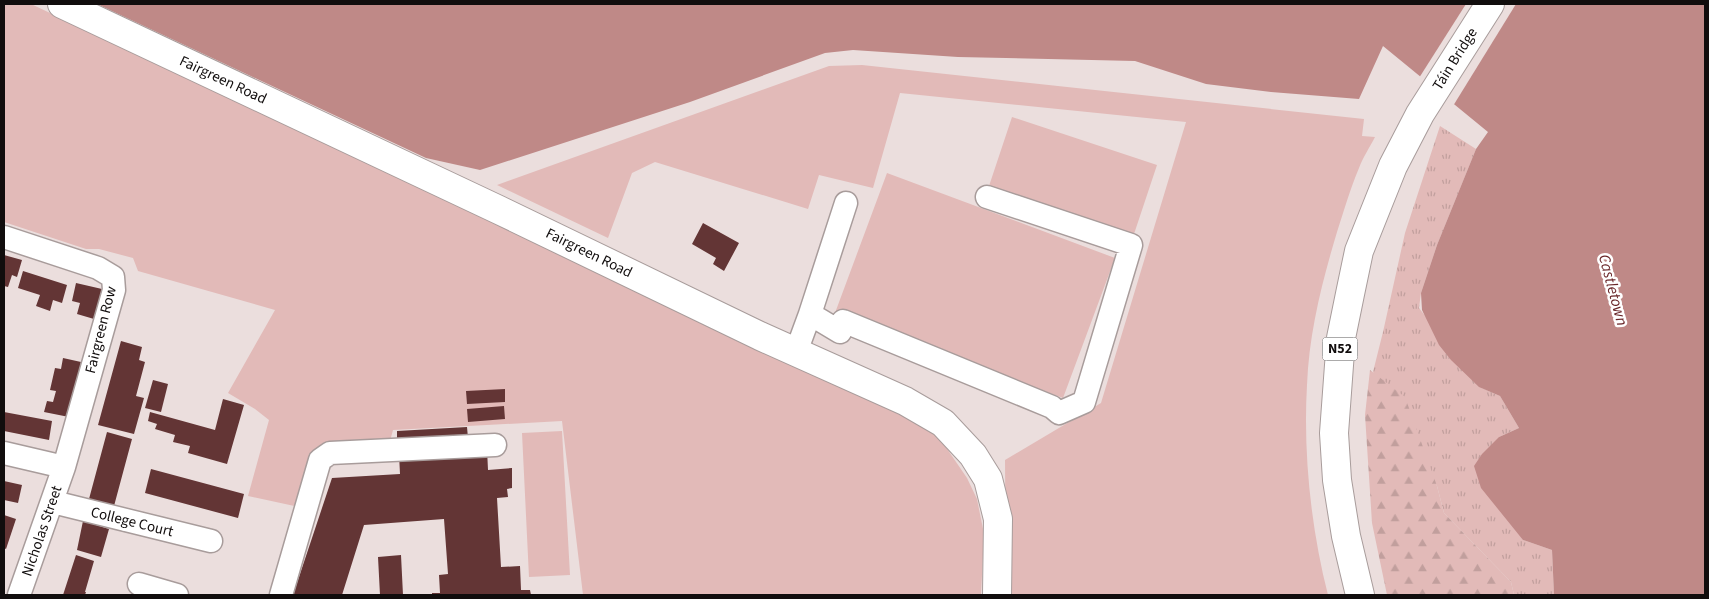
<svg xmlns="http://www.w3.org/2000/svg" width="1709" height="599" viewBox="0 0 1709 599" font-family="'Source Sans 3',sans-serif">
<style>
.grass{fill:url(#grass-tufts)}
.forest{fill:url(#forest-firs)}
.green{fill:#e2bab8}
.water{fill:#bf8987}
.pier{fill:#ebdedd}
.building{fill:#633535}
.lines{fill:none;stroke-linecap:round;stroke-linejoin:round}
.minor-casing{stroke:#a89c9b;stroke-width:25}
.major-casing{stroke:#a89c9b;stroke-width:30}
.minor{stroke:#fff;stroke-width:22}
.major{stroke:#fff;stroke-width:28}
.labels{text-anchor:middle;dominant-baseline:central;stroke-width:5;stroke-linejoin:round;paint-order:stroke}
.shield{fill:#fff;stroke:#585656;stroke-width:1}
.shield-label{font-size:14px;font-weight:bold;fill:#110d0d}
.street-label{font-size:15px;fill:#110d0d;stroke:#fff}
.water-label{font-size:16px;font-style:italic;fill:#692528;stroke:#fff}
</style>
<defs>
<pattern id="grass-tufts" width="24" height="20" patternUnits="userSpaceOnUse" patternTransform="scale(1.25)"><rect width="24" height="20" fill="#e2bab8"/><path d="M3 7l-1-3M5 7V3M7 7l1-3M15 17l-1-3M17 17v-4M19 17l1-3" fill="none" stroke="#c19f9d"/></pattern>
<pattern id="forest-firs" width="22" height="20" patternUnits="userSpaceOnUse" patternTransform="scale(1.25)"><rect width="22" height="20" fill="#e2bab8"/><path d="M5 1l3.5 6h-7zM16 11l3.5 6h-7z" fill="#c19f9d"/></pattern>
</defs>
<rect width="100%" height="100%" fill="#ebdedd"/>
<path class="grass" d="M 1440,126 L 1476,149 L 1437,245 L 1421,293 L 1419,308 L 1482,388 L 1500,396 L 1519,428 L 1499,437 L 1523,540 L 1552,550 L 1554,595 L 1514,595 L 1511,582 L 1444,513 L 1437,486 L 1373,372 L 1383,332 L 1405,233 Z"/>
<path class="forest" d="M 1370,370 L 1405,397 L 1437,486 L 1444,513 L 1511,582 L 1514,595 L 1387,595 L 1372,523 L 1365,415 Z"/>
<path class="green" d="M 4,4 L 31,4 L 921,424 L 941,440 L 967,478 L 977,499 L 984,534 L 981,595 L 583,595 L 562,421 L 393,430 L 390,441 L 314,449 L 299,507 L 248,496 L 269,420 L 255,409 L 228,393 L 275,310 L 138,271 L 133,258 L 99,249 L 86,249 L 4,222 Z
M 862,65 L 1364,119 L 1362,136 L 1375,137 C 1370,147 1363,157 1359,168 C 1350,189 1344,211 1337,232 C 1322,282 1309,333 1307,385 C 1303,453 1311,529 1328,595 L 1006,595 L 1005,460 L 1101,403 L 1186,122 L 900,93 L 873,188 L 819,175 L 808,209 L 655,162 L 632,173 L 608,238 L 497,185 L 829,66 Z
M 1012,117 L 1157,165 L 1132,240 L 987,192 Z
M 887,173 L 1115,258 L 1063,398 L 835,313 Z
M 562,431 L 570,575 L 529,577 L 522,433 Z"/>
<path class="water" d="M 97,4 L 1705,4 L 1705,595 L 1554,595 L 1552,550 L 1523,540 L 1481,488 L 1474,466 L 1482,454 L 1499,437 L 1519,428 L 1500,396 L 1479,387 L 1451,360 L 1439,345 L 1422,310 L 1421,293 L 1437,245 L 1476,149 L 1488,132 L 1383,46 L 1359,99 L 1271,92 L 1206,84 L 1135,61 L 958,57 L 853,50 L 825,53 L 690,102 L 480,170 L 426,158 Z"/>
<path class="pier" d="M 1466,4 L 1516,4 L 1453,106 L 1419,78 Z"/>
<path class="building" d="M 703,223 L 739,243 L 724,271 L 713,264 L 716,258 L 692,244 Z
M 4,255 L 22,260 L 17,277 L 12,275 L 8,287 L 4,286 Z
M 23,271 L 67,285 L 62,303 L 53,300 L 50,311 L 36,306 L 40,295 L 18,288 Z
M 76,283 L 102,289 L 94,319 L 77,314 L 80,303 L 72,301 Z
M 121,341 L 142,347 L 139,360 L 145,362 L 136,396 L 144,398 L 134,434 L 98,425 Z
M 63,358 L 81,362 L 69,417 L 44,412 L 47,401 L 53,402 L 56,391 L 50,390 L 55,368 L 61,369 Z
M 153,380 L 168,384 L 161,412 L 145,408 Z
M 505,389 L 505,402 L 467,404 L 466,391 Z
M 223,399 L 244,405 L 227,464 L 188,453 L 190,446 L 173,442 L 175,435 L 155,429 L 157,424 L 148,421 L 150,412 L 215,430 Z
M 504,406 L 505,419 L 468,422 L 467,409 Z
M 4,412 L 52,421 L 49,440 L 4,431 Z
M 467,427 L 468,438 L 397,443 L 397,431 Z
M 107,432 L 132,439 L 114,506 L 89,499 Z
M 487,449 L 488,470 L 512,468 L 512,488 L 507,489 L 508,497 L 497,498 L 501,567 L 520,566 L 521,590 L 530,590 L 531,595 L 432,595 L 432,593 L 440,593 L 439,575 L 448,574 L 444,519 L 364,525 L 342,595 L 293,595 L 332,478 L 400,474 L 399,454 Z
M 151,469 L 244,494 L 238,518 L 145,493 Z
M 4,481 L 22,485 L 18,503 L 4,500 Z
M 4,515 L 16,519 L 6,549 L 4,548 Z
M 83,521 L 109,529 L 101,557 L 77,550 Z
M 76,555 L 94,561 L 85,592 L 86,592 L 85,595 L 63,595 Z
M 401,555 L 403,595 L 380,595 L 378,557 Z"/>
<g class="lines">
<g class="minor-casing">
<path id="minor" d="M 4,237 L 98,268 L 113,277 L 114,290 L 64,467 L 19,595
M 810,314 L 846,203
M 796,352 L 810,314 L 840,332 L 843,321 L 1052,407 L 1059,413 L 1084,402 L 1131,245 L 987,197
M 4,453 L 64,467
M 53,502 L 211,541
M 139,584 L 177,595
M 281,595 L 320,460 L 330,453 L 495,445"/>
</g>
<g class="major-casing">
<path id="major" d="M 62,4 L 499,210 L 760,336 L 905,401 L 943,423 L 973,455 L 988,479 L 998,519 L 997,595
M 1360,595 L 1346,536 L 1337,480 L 1334,433 L 1341,338 L 1350,294 L 1359,251 L 1393,166 L 1420,114 L 1490,4"/>
</g>
<use href="#minor" class="minor"/>
<use href="#major" class="major"/>
</g>
<g class="labels">
<rect class="shield" x="1322.5" y="337.5" width="35" height="23" rx="4"/>
<g class="shield-label">
<text x="1340" y="349">N52</text>
</g>
<g class="street-label">
<text transform="translate(1455 59) rotate(-58)">Táin Bridge</text>
<text transform="translate(223 80) rotate(25)">Fairgreen Road</text>
<text transform="translate(589 253) rotate(26)">Fairgreen Road</text>
<text transform="translate(101 330) rotate(-76)">Fairgreen Row</text>
<text transform="translate(132 522) rotate(14)">College Court</text>
<text transform="translate(42 531) rotate(-71)">Nicholas Street</text>
</g>
<g class="water-label">
<text transform="translate(1613 290) rotate(75)">Castletown</text>
</g>
</g>
<rect width="1709" height="599" fill="none" stroke="#110d0d" stroke-width="10"/>
</svg>
